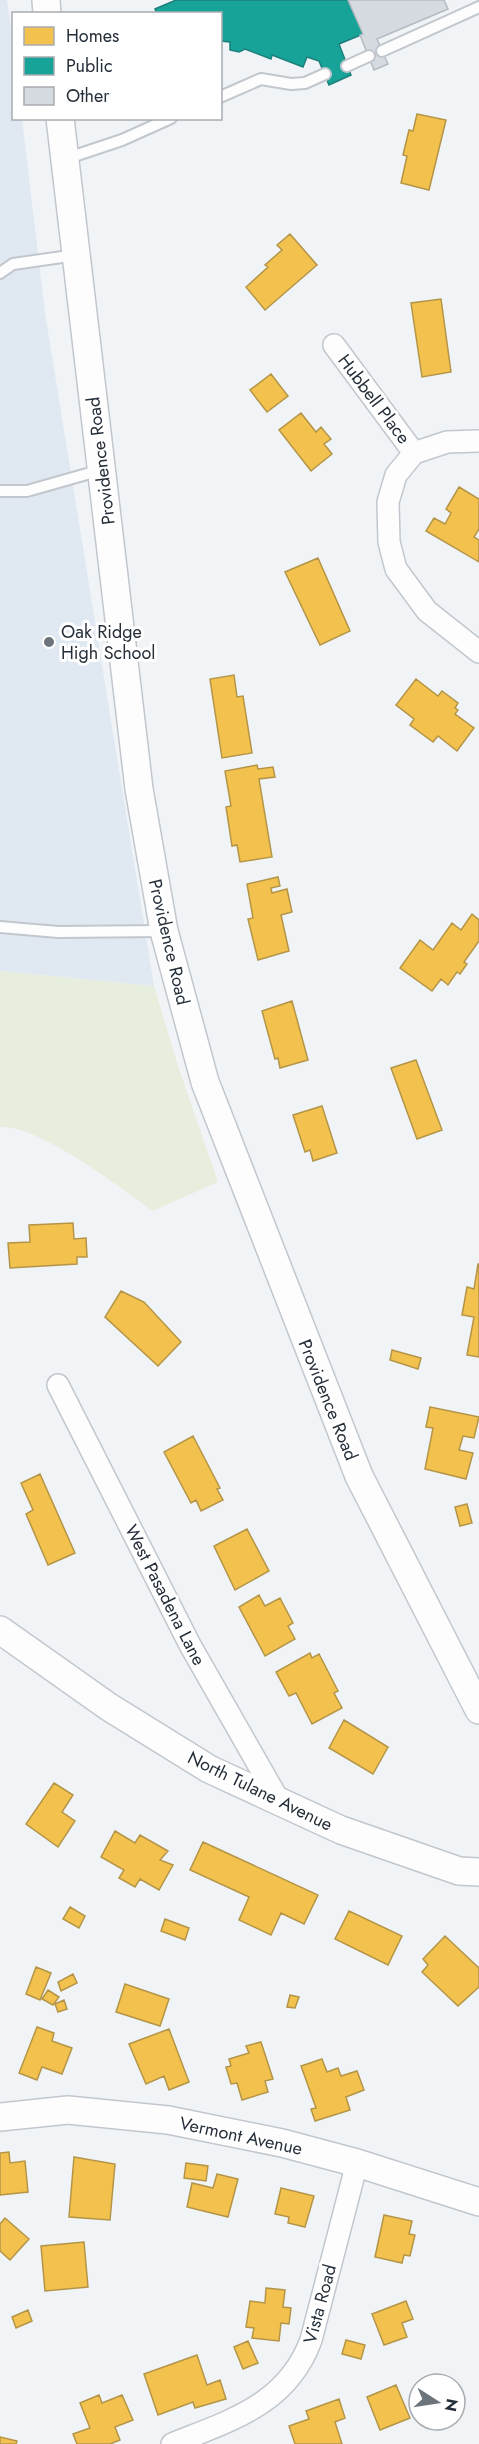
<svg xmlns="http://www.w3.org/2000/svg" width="479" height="2444" viewBox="0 0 479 2444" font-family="Jost,sans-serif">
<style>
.built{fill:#e0e8f1}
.green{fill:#e8eede}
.homes{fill:#f2c14e;stroke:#b49548;stroke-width:1.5}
.public{fill:#17a398;stroke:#1b807c;stroke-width:1.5}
.building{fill:#d6dbe2;stroke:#b6bbc2;stroke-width:1.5}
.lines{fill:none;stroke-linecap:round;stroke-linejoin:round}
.service-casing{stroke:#c2c7ce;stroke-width:14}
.minor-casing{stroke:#c2c7ce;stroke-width:24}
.tertiary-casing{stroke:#c2c7ce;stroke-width:30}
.service{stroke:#fdfdfe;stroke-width:10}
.minor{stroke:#fdfdfe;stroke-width:21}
.tertiary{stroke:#fdfdfe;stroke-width:27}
.poi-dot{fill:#6c747c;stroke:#fff;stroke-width:2}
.labels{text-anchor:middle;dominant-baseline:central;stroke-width:6;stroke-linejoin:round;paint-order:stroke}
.street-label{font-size:18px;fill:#252f3a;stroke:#fff}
.poi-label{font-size:18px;fill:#252f3a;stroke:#fff;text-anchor:start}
</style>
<rect width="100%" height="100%" fill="#f1f4f7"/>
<path class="built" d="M 0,0 L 7,0 L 14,51 L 14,118 L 22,119 L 45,313 L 154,986 L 0,971 Z"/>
<path class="green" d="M 0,971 L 154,986 L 178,1066 L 218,1182 L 153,1211 C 121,1188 38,1124 0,1127 Z"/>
<path class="homes" d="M 417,114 L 446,120 L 429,190 L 401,183 L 407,156 L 403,155 L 409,130 L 413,131 Z
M 290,234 L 317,265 L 265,310 L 246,287 L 268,267 L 265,265 L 282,250 L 277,245 Z
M 441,299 L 451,372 L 422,377 L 411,303 Z
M 271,374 L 288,396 L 267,412 L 250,390 Z
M 301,413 L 316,432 L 321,427 L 331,439 L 324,444 L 332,454 L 311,471 L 279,430 Z
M 459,487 L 479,499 L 479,529 L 474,537 L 479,540 L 479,562 L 426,531 L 434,518 L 445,524 L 451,513 L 446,509 Z
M 318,558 L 350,631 L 320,645 L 285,572 Z
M 234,675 L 237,697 L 243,696 L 252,753 L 222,758 L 210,679 Z
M 416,679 L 438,696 L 442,691 L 458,703 L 455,708 L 458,710 L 455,714 L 474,728 L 457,751 L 438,736 L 433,742 L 410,725 L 414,719 L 396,705 Z
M 257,765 L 258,769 L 273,767 L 275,777 L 259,779 L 272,857 L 240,862 L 237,845 L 232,846 L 226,807 L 231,806 L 225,771 Z
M 278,877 L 280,886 L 271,888 L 272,893 L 287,889 L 292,912 L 281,915 L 289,951 L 258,960 L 248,919 L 253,918 L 247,884 Z
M 472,914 L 479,920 L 479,941 L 464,962 L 467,964 L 460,974 L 457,972 L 448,985 L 441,979 L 432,991 L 400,968 L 420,940 L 433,950 L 452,923 L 461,930 Z
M 292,1001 L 308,1060 L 280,1068 L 278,1058 L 275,1059 L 262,1011 Z
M 416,1060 L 442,1130 L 417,1139 L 391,1068 Z
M 322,1106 L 337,1153 L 313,1161 L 310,1150 L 305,1152 L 293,1115 Z
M 73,1223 L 74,1239 L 86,1238 L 87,1257 L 77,1257 L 77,1264 L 10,1268 L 8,1243 L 30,1242 L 29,1225 Z
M 478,1264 L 479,1264 L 479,1357 L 467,1355 L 474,1317 L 462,1315 L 467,1287 L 474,1289 Z
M 121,1291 L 144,1302 L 181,1342 L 158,1366 L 105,1317 Z
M 392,1350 L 421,1358 L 418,1369 L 390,1360 Z
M 430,1407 L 479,1417 L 474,1438 L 463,1436 L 459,1450 L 473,1453 L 466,1479 L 425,1469 L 433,1428 L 426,1427 Z
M 193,1436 L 220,1488 L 217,1489 L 223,1500 L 201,1511 L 196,1500 L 191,1503 L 164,1452 Z
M 40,1474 L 75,1553 L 48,1565 L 26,1514 L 33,1510 L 21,1483 Z
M 467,1504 L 472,1523 L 460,1526 L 455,1507 Z
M 247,1529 L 269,1571 L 235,1590 L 214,1546 Z
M 259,1595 L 265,1606 L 280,1598 L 293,1623 L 288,1626 L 295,1639 L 265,1656 L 239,1607 Z
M 310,1653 L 312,1658 L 319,1654 L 338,1691 L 334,1693 L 342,1708 L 312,1724 L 296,1693 L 289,1696 L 276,1672 Z
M 344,1720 L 388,1747 L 373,1774 L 329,1748 Z
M 54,1783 L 73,1795 L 62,1812 L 75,1821 L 58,1847 L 26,1824 Z
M 115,1831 L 135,1843 L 140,1835 L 168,1851 L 160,1860 L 173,1865 L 159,1890 L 140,1879 L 135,1887 L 119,1878 L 124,1870 L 101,1857 Z
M 203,1842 L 318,1895 L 304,1924 L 281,1913 L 271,1935 L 239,1920 L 249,1897 L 190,1870 Z
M 70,1907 L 85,1916 L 79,1928 L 63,1919 Z
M 349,1911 L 402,1936 L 388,1965 L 335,1939 Z
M 165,1919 L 189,1928 L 185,1940 L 161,1931 Z
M 445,1936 L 479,1968 L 479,1987 L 458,2006 L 422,1972 L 428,1965 L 423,1959 Z
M 36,1967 L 51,1973 L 40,2000 L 26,1994 Z
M 73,1974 L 77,1983 L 61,1991 L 58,1982 Z
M 125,1984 L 169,1999 L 160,2026 L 116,2012 Z
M 48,1990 L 59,1997 L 53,2005 L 42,1999 Z
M 290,1995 L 299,1997 L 295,2008 L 287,2007 Z
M 64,2000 L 67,2009 L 58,2012 L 55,2004 Z
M 37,2027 L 54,2033 L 52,2041 L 72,2048 L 62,2074 L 42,2067 L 37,2080 L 19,2073 Z
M 169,2029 L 189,2082 L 169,2090 L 164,2076 L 146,2084 L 129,2044 Z
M 261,2042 L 273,2079 L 265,2081 L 268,2092 L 242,2100 L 237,2083 L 231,2084 L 226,2067 L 231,2066 L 229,2059 L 249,2053 L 246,2046 Z
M 322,2059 L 327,2072 L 338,2068 L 341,2076 L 357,2071 L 364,2090 L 346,2097 L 350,2110 L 315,2121 L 311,2109 L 316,2108 L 301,2066 Z
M 9,2152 L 10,2163 L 25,2161 L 28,2192 L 0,2195 L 0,2153 Z
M 74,2157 L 115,2164 L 110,2220 L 69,2217 Z
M 186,2163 L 208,2166 L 206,2181 L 184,2178 Z
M 217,2174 L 238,2179 L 228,2217 L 187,2207 L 192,2183 L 213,2188 Z
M 281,2188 L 314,2196 L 305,2227 L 288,2223 L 289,2217 L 275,2214 Z
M 384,2215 L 412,2221 L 409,2234 L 415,2235 L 410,2256 L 404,2255 L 402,2263 L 375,2257 Z
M 5,2218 L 29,2239 L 10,2260 L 0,2251 L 0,2224 Z
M 84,2242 L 88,2287 L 45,2291 L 41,2246 Z
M 266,2288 L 285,2290 L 283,2307 L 291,2308 L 289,2324 L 281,2323 L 279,2341 L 252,2338 L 254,2328 L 246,2327 L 250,2301 L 265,2303 Z
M 406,2301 L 413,2319 L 402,2323 L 407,2337 L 384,2345 L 372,2314 Z
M 28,2310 L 32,2321 L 16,2328 L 12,2317 Z
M 346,2340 L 365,2345 L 361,2359 L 342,2354 Z
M 248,2341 L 258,2363 L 243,2369 L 234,2347 Z
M 197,2355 L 207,2385 L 220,2380 L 226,2399 L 195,2408 L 193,2402 L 158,2415 L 144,2374 Z
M 396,2385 L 410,2418 L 380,2430 L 367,2397 Z
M 99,2395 L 102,2403 L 122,2395 L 133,2420 L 115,2427 L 120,2440 L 110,2444 L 77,2444 L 73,2434 L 90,2428 L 80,2403 Z
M 339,2399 L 345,2418 L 335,2422 L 342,2444 L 295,2444 L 289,2426 L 309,2419 L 306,2411 Z
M 0,2437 L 17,2441 L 16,2444 L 0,2444 Z"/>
<path class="public" d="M 176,0 L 348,0 L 363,34 L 339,44 L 351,75 L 329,85 L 319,61 L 307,57 L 303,67 L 272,55 L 271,59 L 245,49 L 239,52 L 230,50 L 230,42 L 220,41 L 220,14 L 157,14 L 155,9 Z"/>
<path class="building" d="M 348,0 L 444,0 L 448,9 L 377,39 L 388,64 L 374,70 L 360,35 L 363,34 Z"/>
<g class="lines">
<g class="service-casing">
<path id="service" d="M 382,51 L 479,7
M 347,66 L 369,56
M 220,97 L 261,79 L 291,84 L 305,83 L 325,74
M 65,159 L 122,140 L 171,118
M 0,273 L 13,264 L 76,255
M 0,491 L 27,491 L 101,470
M 0,927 L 58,932 L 164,931"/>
</g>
<g class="minor-casing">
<path id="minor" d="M 334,345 L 414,453
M 414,453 L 396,475 L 388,502 L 389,542 L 396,569 L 427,611 L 479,652
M 414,453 L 447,442 L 479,441
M 58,1385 L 190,1645 L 279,1801
M 172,2444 C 231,2420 287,2405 311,2340 L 357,2163"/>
</g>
<g class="tertiary-casing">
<path id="tertiary" d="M 46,0 L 47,14
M 60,118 L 139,789 L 164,931 L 205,1082 L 359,1476 L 479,1710
M 0,1630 L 109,1707 L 209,1769 L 341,1830 L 459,1871 L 479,1872
M 0,2117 L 68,2110 L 168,2120 L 282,2143 L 357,2163 L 479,2202"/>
</g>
<use href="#service" class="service"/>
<use href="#minor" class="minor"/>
<use href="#tertiary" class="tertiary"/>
</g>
<circle class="poi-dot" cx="49" cy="642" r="6"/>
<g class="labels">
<g class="street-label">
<text transform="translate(374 399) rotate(53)">Hubbell Place</text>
<text transform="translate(101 461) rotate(-97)">Providence Road</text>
<text transform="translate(169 942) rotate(77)">Providence Road</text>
<text transform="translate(328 1400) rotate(68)">Providence Road</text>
<text transform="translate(165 1595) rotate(63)">West Pasadena Lane</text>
<text transform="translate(260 1791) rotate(26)">North Tulane Avenue</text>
<text transform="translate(241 2136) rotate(12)">Vermont Avenue</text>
<text transform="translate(320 2304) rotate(-75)">Vista Road</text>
</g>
<g class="poi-label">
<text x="61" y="632">Oak Ridge<tspan x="61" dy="21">High School</tspan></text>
</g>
</g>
<rect x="12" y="12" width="210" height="108" fill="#ffffff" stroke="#a8acb0" stroke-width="1.5"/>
<rect x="24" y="27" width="30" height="18" fill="#f2c14e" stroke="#a8acb0" stroke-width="1.5"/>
<text x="66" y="42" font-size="18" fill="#252f3a">Homes</text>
<rect x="24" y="57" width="30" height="18" fill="#17a398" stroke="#a8acb0" stroke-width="1.5"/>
<text x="66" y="72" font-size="18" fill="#252f3a">Public</text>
<rect x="24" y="87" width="30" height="18" fill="#d6dbe2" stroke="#a8acb0" stroke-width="1.5"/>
<text x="66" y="102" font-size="18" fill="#252f3a">Other</text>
<g transform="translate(437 2402) rotate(102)"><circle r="28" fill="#ffffff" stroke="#a8acb0" stroke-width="1.5"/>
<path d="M0-4.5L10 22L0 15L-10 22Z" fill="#6c747c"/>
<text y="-9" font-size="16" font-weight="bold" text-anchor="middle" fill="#252f3a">N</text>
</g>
</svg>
